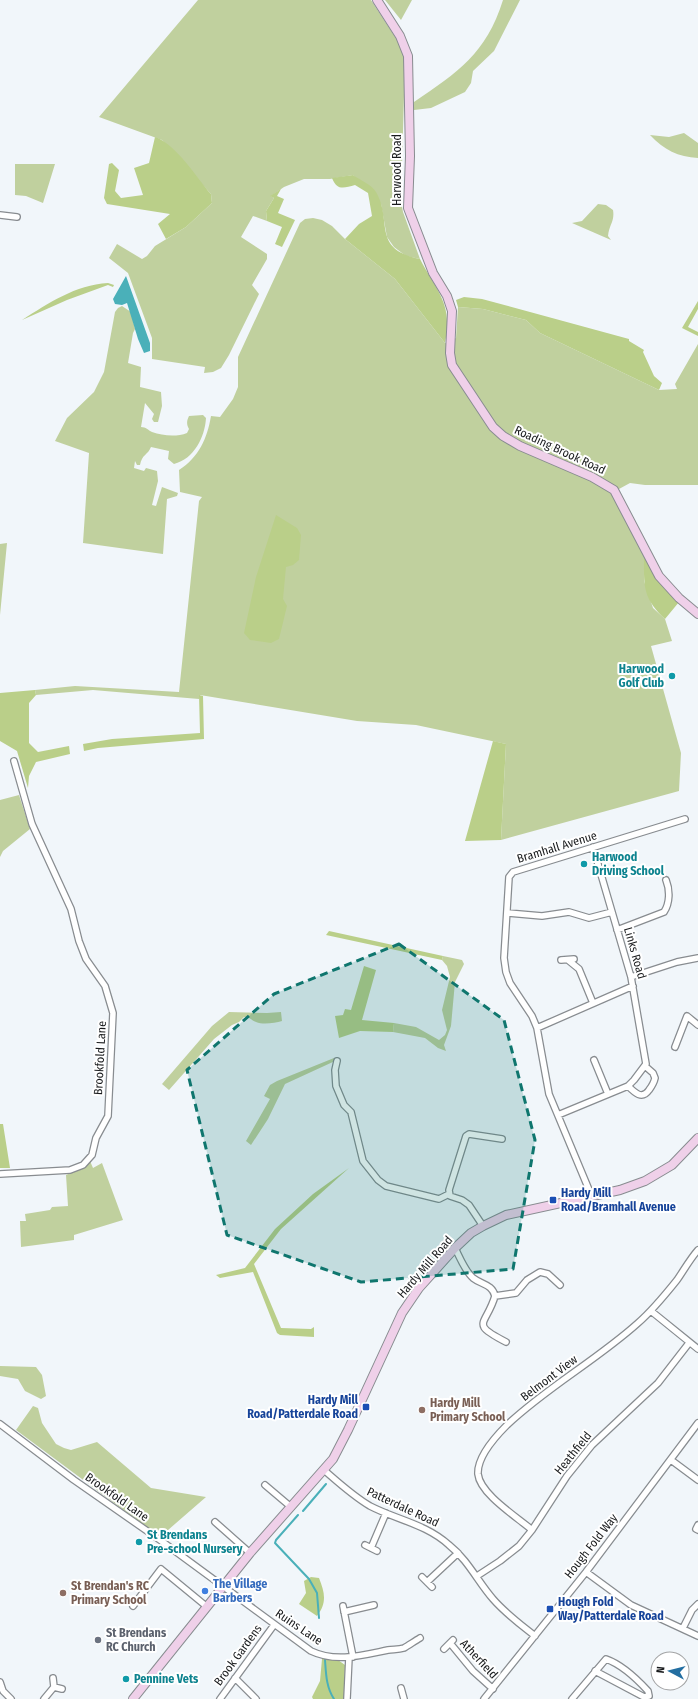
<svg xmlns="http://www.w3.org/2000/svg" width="698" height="1699" viewBox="0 0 698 1699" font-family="'Fira Sans Condensed',sans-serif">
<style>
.green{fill:#c0d09e}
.forest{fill:#bacf89}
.water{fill:#4ab0b9}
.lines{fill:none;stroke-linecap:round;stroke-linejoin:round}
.stream{stroke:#4ab0b9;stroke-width:2}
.street-casing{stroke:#888c90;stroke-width:8}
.secondary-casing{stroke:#888c90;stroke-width:10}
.street{stroke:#fff;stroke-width:5.5}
.secondary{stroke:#efd0e9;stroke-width:8}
.marked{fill:#0f766e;fill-opacity:0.2;stroke:#0f766e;stroke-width:3;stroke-dasharray:8 5;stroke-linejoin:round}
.culture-dot{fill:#0f9aa8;stroke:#fff;stroke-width:1.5}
.transit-dot{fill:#1a4fb4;stroke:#fff;stroke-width:1.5}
.education-dot{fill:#8d6e63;stroke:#fff;stroke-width:1.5}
.shop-dot{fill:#3f7fe0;stroke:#fff;stroke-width:1.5}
.worship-dot{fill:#6b7280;stroke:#fff;stroke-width:1.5}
.labels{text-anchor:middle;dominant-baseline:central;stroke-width:4;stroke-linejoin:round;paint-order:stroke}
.street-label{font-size:12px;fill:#191b1d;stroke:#fff}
.culture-label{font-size:12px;font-weight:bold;fill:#0d838f;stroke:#fff;text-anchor:start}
.transit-label{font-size:12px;font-weight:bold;fill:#164399;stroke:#fff;text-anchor:start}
.education-label{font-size:12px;font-weight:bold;fill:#785e54;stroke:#fff;text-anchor:start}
.shop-label{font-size:12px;font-weight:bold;fill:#366cbe;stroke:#fff;text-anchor:start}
.worship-label{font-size:12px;font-weight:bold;fill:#5b616d;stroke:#fff;text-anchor:start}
</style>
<rect width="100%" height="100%" fill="#f1f6fa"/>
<path class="green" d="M 198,0 L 371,0 L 399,43 L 405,61 L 401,201 L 403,212 L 420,259 L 406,256 L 394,247 L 387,237 L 381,204 L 353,175 L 330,179 L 304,179 L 284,187 L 271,196 L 274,198 L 266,211 L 267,221 L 253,216 L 241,237 L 267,254 L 267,259 L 252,285 L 259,294 L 229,355 L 221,368 L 213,372 L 204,373 L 205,367 L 152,359 L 152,338 L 128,273 L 109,258 L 117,244 L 142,259 L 147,256 L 155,246 L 186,227 L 212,203 L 211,194 L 162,140 L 99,117 Z
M 385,0 L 412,0 L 401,20 Z
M 503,0 L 520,0 L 494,51 L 473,71 L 471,83 L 465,92 L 431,108 L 414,110 L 414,102 C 458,72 486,54 503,0 Z
M 684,133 L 698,143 L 698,158 C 678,157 664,150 650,135 L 669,137 Z
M 15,164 L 55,164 L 43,203 L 26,196 L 15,195 Z
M 598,204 L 606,205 L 613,210 C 615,221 609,225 608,236 L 611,240 L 572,223 L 582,221 Z
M 313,218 L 322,220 L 332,226 L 345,239 L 395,279 L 445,343 L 456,338 L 458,307 L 483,309 L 526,320 L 540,333 L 659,390 L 677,389 L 675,384 L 698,344 L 698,485 L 645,485 L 630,483 L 619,489 L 615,498 L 644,556 L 644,581 L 653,608 L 665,619 L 672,641 L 651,646 L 681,753 L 679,791 L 501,840 L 506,744 L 416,725 L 357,721 L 200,695 L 199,699 L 93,690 L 36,695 L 35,690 L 75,686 L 179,692 L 199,501 L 202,497 L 180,492 L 179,470 C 199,457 207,439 211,416 L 220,417 L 233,399 L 238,387 L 238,357 L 300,223 L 305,219 Z
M 122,306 L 131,312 L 135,329 L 133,333 L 128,363 L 141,367 L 140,387 L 161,392 L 162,406 L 158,422 L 154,422 L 152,419 L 154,414 L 145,403 L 141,427 C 146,427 148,430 152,432 C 163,436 177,437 187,433 L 189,429 C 186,424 187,420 189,416 L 203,415 L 206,418 C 205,437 194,459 174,464 L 168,459 L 169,451 L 151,447 C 148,455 142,454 140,465 L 137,465 L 135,461 L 134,468 L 144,471 L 146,468 L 157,471 L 158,481 L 152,505 L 156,506 L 162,487 L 178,493 L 177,496 L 167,499 L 163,554 L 83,543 L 89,453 L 55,441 L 67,418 L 94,392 L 104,372 L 115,312 L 118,308 Z
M 7,543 L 0,615 L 0,544 Z
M 19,795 L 30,829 L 3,851 L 0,857 L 0,800 Z
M 443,956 L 462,960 L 464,964 L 455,982 L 451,1026 L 444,1045 L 446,1051 L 438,1048 L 425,1038 L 393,1032 L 394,1023 L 416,1027 L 439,1040 L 445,1035 L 447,1030 L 442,1010 L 450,977 L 447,966 L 442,960 Z
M 229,1012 L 267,1013 L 281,1012 L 282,1021 C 275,1023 263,1025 256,1022 C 251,1020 250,1017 244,1017 L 239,1022 L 232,1025 L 214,1039 L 169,1090 L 162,1084 L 212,1026 Z
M 334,1058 L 335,1061 L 285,1084 L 268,1119 L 251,1145 L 246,1141 L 270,1099 L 264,1096 L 270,1085 L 277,1081 Z
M 90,1161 L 93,1168 L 102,1163 L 123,1220 L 74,1235 L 74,1240 L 21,1247 L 20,1221 L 26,1221 L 25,1214 L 50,1210 L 52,1207 L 68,1206 L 66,1175 L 80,1169 Z
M 0,1366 L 36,1367 L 42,1375 L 46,1396 L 41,1399 L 25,1391 L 18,1379 L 0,1376 Z
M 33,1406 L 38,1408 L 42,1423 L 56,1444 L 64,1448 L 71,1450 L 97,1442 L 151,1488 L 206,1497 L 160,1537 L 16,1430 Z"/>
<path class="forest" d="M 155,137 C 176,144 196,177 211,194 L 212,203 L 186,227 L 166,239 L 158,224 L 170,214 L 107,204 L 104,198 L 109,164 L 112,163 L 119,170 L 115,191 L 121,198 L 143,195 L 134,168 L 149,163 Z
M 353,175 C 360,180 372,185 376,192 C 393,221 371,249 420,259 C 437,292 453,303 445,343 L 395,279 L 345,239 L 359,224 L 372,216 L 368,193 L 355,185 C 344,188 337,191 332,178 Z
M 281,189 L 277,196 L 284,199 L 278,213 L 295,220 L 282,247 L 275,244 L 282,227 L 267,221 L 266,211 L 274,198 L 270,196 Z
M 108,283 L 114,285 L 113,287 L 108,285 L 67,300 L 22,320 C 49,303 75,285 108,283 Z
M 464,297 L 482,299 L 629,339 L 629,341 L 644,350 L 643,352 L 654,376 L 662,383 L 659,390 L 540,333 L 526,320 L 483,309 L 458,307 L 456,300 Z
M 698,301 L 698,309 L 688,327 L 698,332 L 698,336 L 682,328 Z
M 276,515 L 297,528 L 301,535 L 299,560 L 293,565 L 286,567 L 283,599 L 287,606 L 279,639 L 271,643 L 250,640 L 244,633 L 256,577 Z
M 644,556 L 656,577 L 679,602 L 665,619 C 642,597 644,586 644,556 Z
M 35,690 L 36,695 L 29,703 L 29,743 L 38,752 L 69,746 L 70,754 L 36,762 L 29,776 L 28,788 L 17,751 L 0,741 L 0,693 Z
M 199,695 L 203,696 L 204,739 L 98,748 L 84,751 L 83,744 L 112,739 L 200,733 Z
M 493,741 L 506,744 L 501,840 L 465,841 Z
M 329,931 L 443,956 L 442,960 L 326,935 Z
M 364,966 L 376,970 L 362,1020 L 394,1023 L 393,1032 L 360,1031 L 339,1038 L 335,1016 L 343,1015 L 345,1009 L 351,1010 Z
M 0,1124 L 3,1124 L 10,1168 L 0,1168 Z
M 349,1168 L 281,1229 L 254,1264 L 281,1328 L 311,1329 L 314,1327 L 314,1337 L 280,1335 L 277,1333 L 253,1272 L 220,1278 L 216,1275 L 245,1268 L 275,1229 L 313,1194 Z
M 311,1577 L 319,1578 C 325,1593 327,1603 317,1616 L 299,1604 L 306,1593 L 304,1581 Z
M 322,1659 L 338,1660 L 345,1665 L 344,1699 L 313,1699 L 312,1697 L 320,1681 Z"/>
<path class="water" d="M 126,276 L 150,343 L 150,351 L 144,353 L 138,339 L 127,303 L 122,305 L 115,304 L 113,299 Z"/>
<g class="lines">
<path class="stream" d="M 303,1511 L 326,1484
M 298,1515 L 276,1540 L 275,1543 L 309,1579 L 317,1593 L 319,1618
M 325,1660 C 326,1673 326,1687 334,1699"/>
<g class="street-casing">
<path id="street" d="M 0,215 L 17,217
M 507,913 L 542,916 L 569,912 L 589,918 L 612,912
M 617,930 L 664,912 C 670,903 670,890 666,880
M 561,960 L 574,959
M 568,960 L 579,969 L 593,1003
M 631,977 L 677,962 L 698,958
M 537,1028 L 633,986
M 675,1047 L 687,1016 L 698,1025
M 594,1060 L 608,1094
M 337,1061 L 335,1070 L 336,1086 L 344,1105 L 351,1112 L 363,1161 L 378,1180 L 386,1186 L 439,1199 L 449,1194
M 628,1086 C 635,1093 642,1100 649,1090 C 652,1086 654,1083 655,1078 L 653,1073 L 645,1066
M 558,1115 L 628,1086 L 634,1080 L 646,1064 L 631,977 L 593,847
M 0,1174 L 70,1170 L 83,1165 L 92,1155 L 96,1138 L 108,1116 L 113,1013 L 105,986 L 86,959 L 79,941 L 71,909 L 32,824 L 14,761
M 592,1197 L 549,1094 L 537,1028 L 532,1016 L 510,983 L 506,972 L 504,958 L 509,877 L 513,872 L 685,819
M 483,1226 L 469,1205 L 462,1200 L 450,1196 L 449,1190 L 466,1136 L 469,1134 L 502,1139
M 455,1248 C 460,1258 465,1271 473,1278 C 482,1285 492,1284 495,1296 L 516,1293 L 527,1280 L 540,1272 L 548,1274 L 560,1285
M 495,1296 C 486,1326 469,1323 506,1342
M 651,1311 L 698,1349
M 0,1424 L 74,1480 L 160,1540 L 311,1651 C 336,1663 363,1655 388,1650 C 393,1649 398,1650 404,1648 C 409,1645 415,1641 420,1638
M 671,1460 L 698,1480
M 324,1470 C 339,1483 353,1496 370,1506 C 397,1520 426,1524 449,1545 C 468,1560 478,1582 493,1599 C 505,1613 520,1624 535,1636
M 265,1485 L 291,1507
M 215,1522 L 250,1553
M 698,1525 L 696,1529 L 698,1530
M 532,1530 C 517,1517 480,1494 478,1474 C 477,1457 495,1437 507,1425 C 547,1387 597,1360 638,1323 C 653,1310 665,1295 677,1280 C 684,1270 690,1259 698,1250
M 365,1545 L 377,1551
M 371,1548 L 386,1513
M 586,1572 L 631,1605 L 698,1636
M 477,1576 L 500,1561 L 519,1546 L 532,1530 L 567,1476 L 592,1445 L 658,1383 L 689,1343
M 422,1577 L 432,1587
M 427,1582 L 458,1553
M 133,1606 L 161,1569 L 206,1606
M 343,1606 L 353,1657
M 344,1612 L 374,1605
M 683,1628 L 692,1610 L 698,1604
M 450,1643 L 473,1671 L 493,1689
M 444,1649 L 453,1640
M 53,1678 L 54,1687 L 62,1689
M 235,1678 L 256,1699
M 0,1682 L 3,1691 L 11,1699
M 401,1688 L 404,1699
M 44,1699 L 54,1687
M 220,1699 L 274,1625
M 347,1699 L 349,1657
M 484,1699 L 586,1572 L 698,1423
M 572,1699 L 606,1659 C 623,1665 637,1679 648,1691 L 649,1696 L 644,1697 L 595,1671"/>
</g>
<g class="secondary-casing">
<path id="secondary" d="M 377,0 L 400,36 L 408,56 L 410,156 L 408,208 L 433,273 L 447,296 L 452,311 L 450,353 L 452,365 L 493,427 L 503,436 L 520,446 L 592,477 L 614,490 L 659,576 L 679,598 L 698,614
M 133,1699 L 250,1553 L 333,1459 L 348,1430 L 402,1313 L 419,1288 L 455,1248 L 471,1233 L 483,1226 L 506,1215 L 620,1190 L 645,1181 L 672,1165 L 698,1138"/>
</g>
<use href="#street" class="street"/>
<use href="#secondary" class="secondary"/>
</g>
<path class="marked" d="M 399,944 L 504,1020 L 535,1140 L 513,1269 L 361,1282 L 227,1235 L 187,1070 L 274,994 Z"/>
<g class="culture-dot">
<circle cx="672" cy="676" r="4"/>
<circle cx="584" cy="864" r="4"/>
<circle cx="139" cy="1542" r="4"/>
<circle cx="126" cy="1679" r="4"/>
</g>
<g class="transit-dot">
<rect x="549" y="1196" width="8" height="8" rx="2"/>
<rect x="362" y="1403" width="8" height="8" rx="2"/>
<rect x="546" y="1605" width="8" height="8" rx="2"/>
</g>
<g class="education-dot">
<circle cx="422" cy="1410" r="4"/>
<circle cx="63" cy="1593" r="4"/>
</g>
<circle class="shop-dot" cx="205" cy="1591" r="4"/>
<circle class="worship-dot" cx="98" cy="1640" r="4"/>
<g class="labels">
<g class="street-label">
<text transform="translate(397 170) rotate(-90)">Harwood Road</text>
<text transform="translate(560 450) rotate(25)">Roading Brook Road</text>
<text transform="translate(557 847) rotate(-17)">Bramhall Avenue</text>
<text transform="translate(635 953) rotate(74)">Links Road</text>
<text transform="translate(100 1058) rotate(-87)">Brookfold Lane</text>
<text transform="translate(425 1267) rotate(-49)">Hardy Mill Road</text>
<text transform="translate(549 1378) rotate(-37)">Belmont View</text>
<text transform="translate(573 1453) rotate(-51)">Heathfield</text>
<text transform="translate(117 1497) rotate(35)">Brookfold Lane</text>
<text transform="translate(403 1507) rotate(25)">Patterdale Road</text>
<text transform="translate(591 1546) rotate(-52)">Hough Fold Way</text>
<text transform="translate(299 1627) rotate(34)">Ruins Lane</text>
<text transform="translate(238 1655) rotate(-54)">Brook Gardens</text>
<text transform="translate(479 1659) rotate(47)">Atherfield</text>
</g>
<g class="culture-label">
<text x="664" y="669" text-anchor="end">Harwood<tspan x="664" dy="14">Golf Club</tspan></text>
<text x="592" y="857">Harwood<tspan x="592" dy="14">Driving School</tspan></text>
<text x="147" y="1535">St Brendans<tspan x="147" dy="14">Pre-school Nursery</tspan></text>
<text x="134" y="1679">Pennine Vets</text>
</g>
<g class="transit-label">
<text x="561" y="1193">Hardy Mill<tspan x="561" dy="14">Road/Bramhall Avenue</tspan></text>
<text x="358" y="1400" text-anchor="end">Hardy Mill<tspan x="358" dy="14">Road/Patterdale Road</tspan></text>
<text x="558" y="1602">Hough Fold<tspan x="558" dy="14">Way/Patterdale Road</tspan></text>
</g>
<g class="education-label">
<text x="430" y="1403">Hardy Mill<tspan x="430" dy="14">Primary School</tspan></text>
<text x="71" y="1586">St Brendan's RC<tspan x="71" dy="14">Primary School</tspan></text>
</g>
<g class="shop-label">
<text x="213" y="1584">The Village<tspan x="213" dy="14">Barbers</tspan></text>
</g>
<g class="worship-label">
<text x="106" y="1633">St Brendans<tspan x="106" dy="14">RC Church</tspan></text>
</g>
</g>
<g transform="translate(670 1671) rotate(277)"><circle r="19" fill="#ffffff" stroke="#a3a4a5"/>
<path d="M0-3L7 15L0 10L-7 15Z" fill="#236ea1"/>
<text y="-6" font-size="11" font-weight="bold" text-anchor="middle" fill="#191b1d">N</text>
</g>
</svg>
